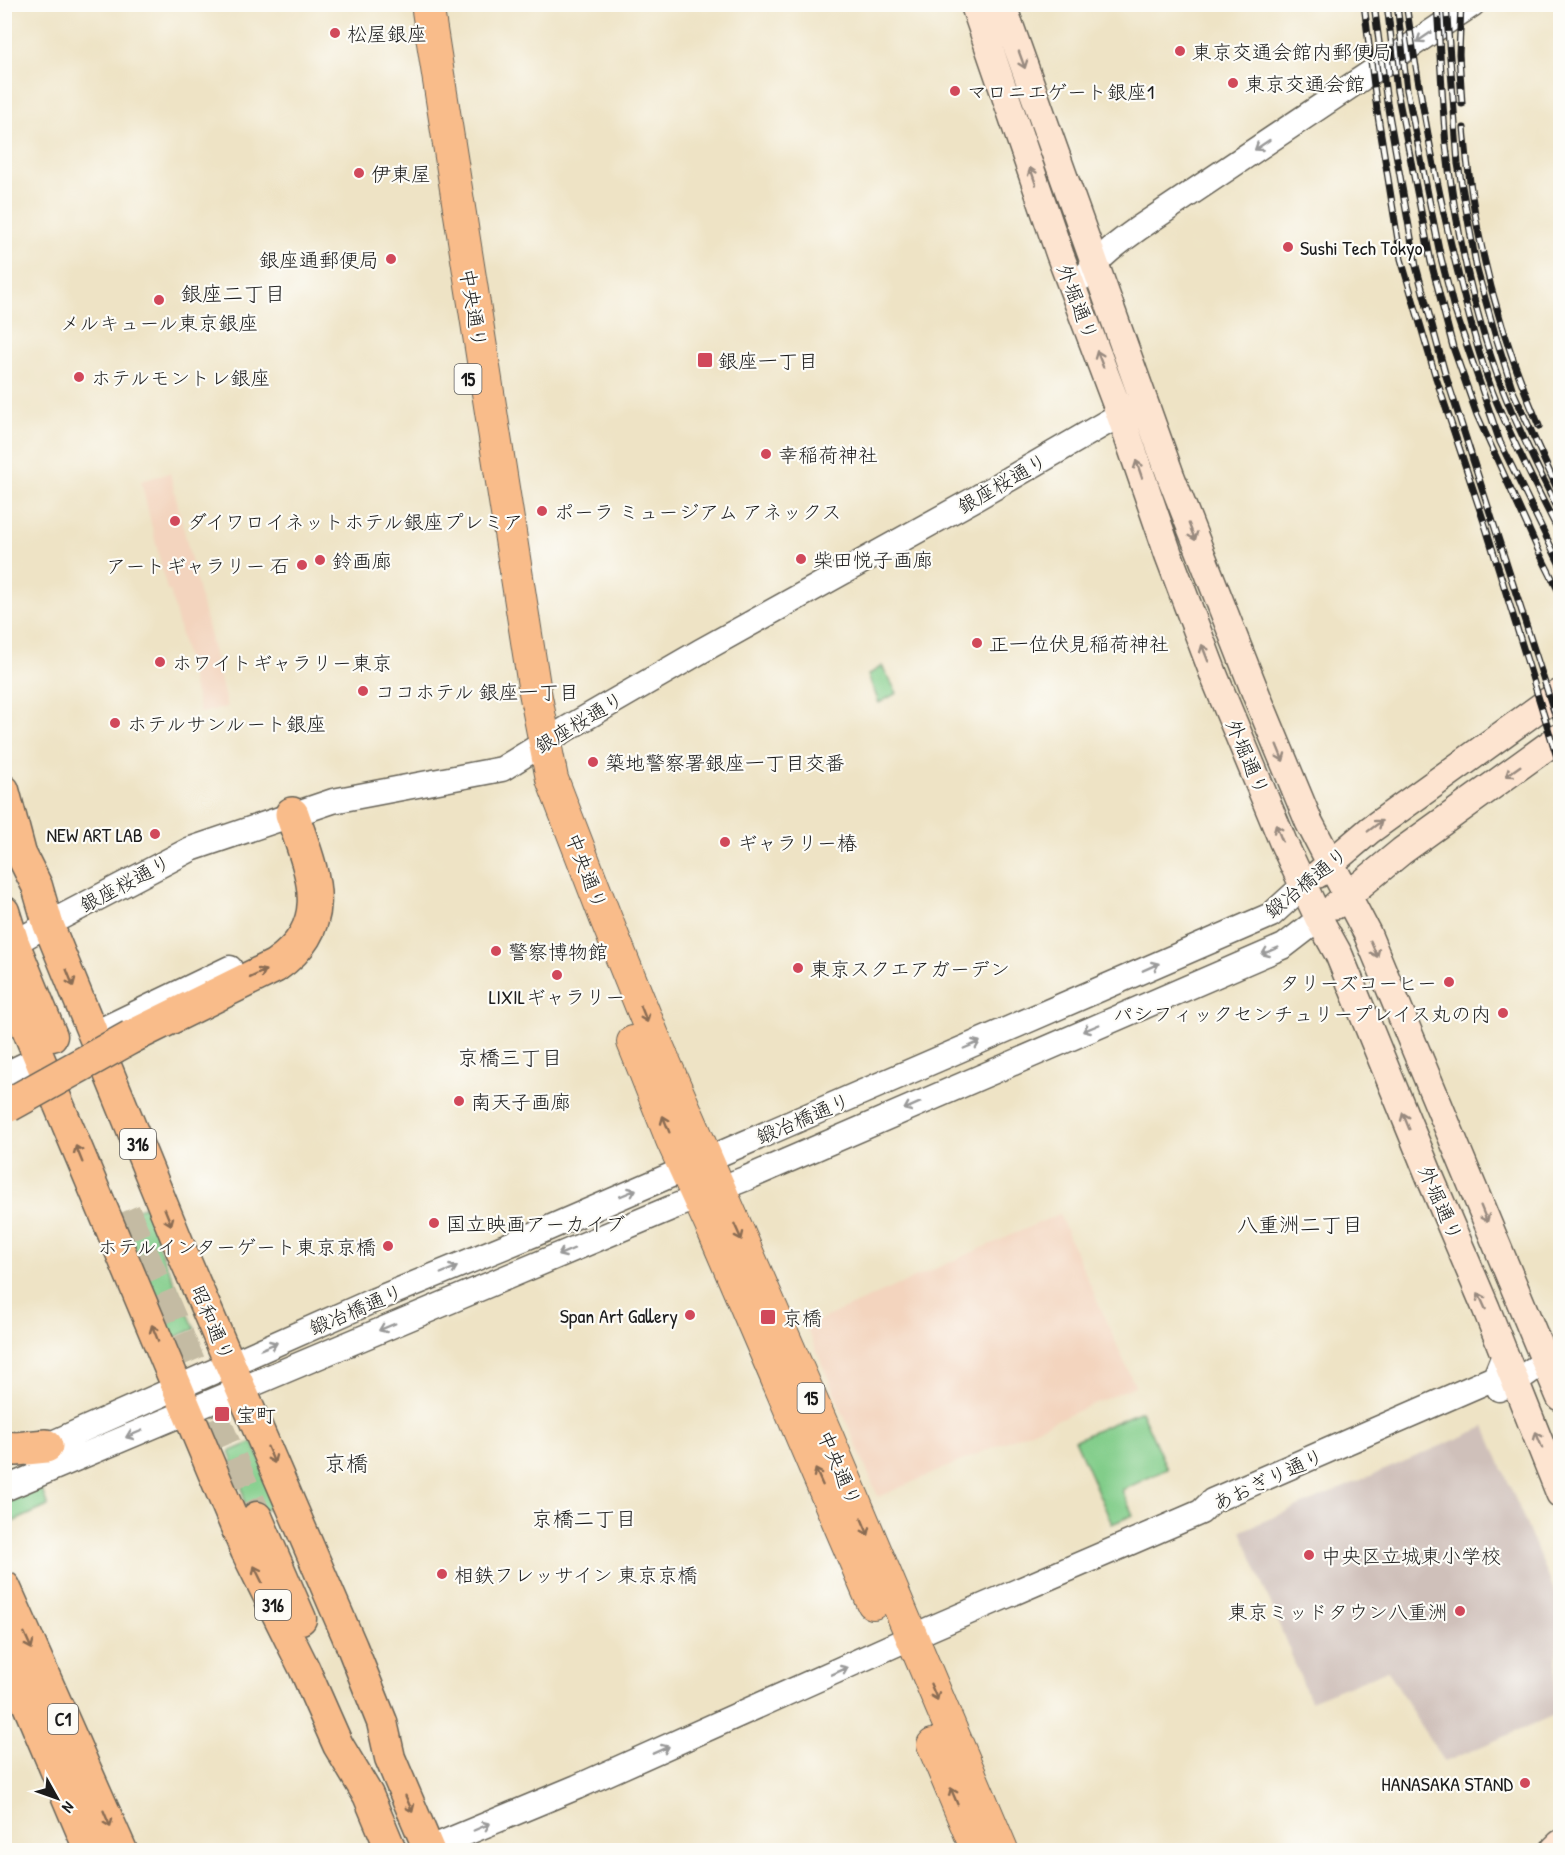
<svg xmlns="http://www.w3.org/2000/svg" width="1565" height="1855" viewBox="0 0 1565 1855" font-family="'Patrick Hand','Klee One',sans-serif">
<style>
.built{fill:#f3d4be}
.industrial{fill:#cfc0ba}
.green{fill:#82cd8a;stroke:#4f7453;stroke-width:1.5}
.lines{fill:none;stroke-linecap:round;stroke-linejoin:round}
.primary-tunnel{stroke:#c4bba3;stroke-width:30;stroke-dasharray:30 15;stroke-linecap:butt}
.tertiary-casing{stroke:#666257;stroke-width:27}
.secondary-casing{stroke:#666257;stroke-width:30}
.primary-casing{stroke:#666257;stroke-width:33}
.trunk-casing{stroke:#666257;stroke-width:34}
.motorway-casing{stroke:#666257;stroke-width:36}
.tertiary{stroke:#fff;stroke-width:24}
.secondary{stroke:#fde4d0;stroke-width:27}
.primary{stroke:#f9bc8a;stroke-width:30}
.trunk{stroke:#f9bc8a;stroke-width:32}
.motorway{stroke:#f9bc8a;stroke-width:33}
.rail-casing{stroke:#1c1c1c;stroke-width:7}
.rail{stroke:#fdfcf7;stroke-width:4.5;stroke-dasharray:14;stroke-linecap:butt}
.motorway-bridge-casing{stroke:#666257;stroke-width:36;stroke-linecap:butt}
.motorway-bridge{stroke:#f9bc8a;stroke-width:33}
.oneway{stroke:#999}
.oneway2{stroke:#988a7f}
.oneway3{stroke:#8a6c53}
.poi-dot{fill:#d1495b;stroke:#fdfcf7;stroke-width:2}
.labels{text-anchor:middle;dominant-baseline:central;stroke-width:4.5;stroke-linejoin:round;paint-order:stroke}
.shield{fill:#fdfcf7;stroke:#605f5e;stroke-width:1.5}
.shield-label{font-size:18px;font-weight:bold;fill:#1c1c1c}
.poi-label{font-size:20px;fill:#1c1c1c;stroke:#fdfcf7;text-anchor:start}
.street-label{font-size:20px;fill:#1c1c1c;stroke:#fdfcf7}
.neighbourhood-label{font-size:21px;fill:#1c1c1c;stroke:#fdfcf7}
.quarter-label{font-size:22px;fill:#1c1c1c;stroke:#fdfcf7}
</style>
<rect width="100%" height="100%" fill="#fdfcf7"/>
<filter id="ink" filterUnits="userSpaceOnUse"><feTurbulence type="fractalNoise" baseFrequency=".0167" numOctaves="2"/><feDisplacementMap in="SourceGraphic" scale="12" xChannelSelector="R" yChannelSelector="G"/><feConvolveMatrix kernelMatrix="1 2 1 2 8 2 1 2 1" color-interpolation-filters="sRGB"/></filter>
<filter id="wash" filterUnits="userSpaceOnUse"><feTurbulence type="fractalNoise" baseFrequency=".008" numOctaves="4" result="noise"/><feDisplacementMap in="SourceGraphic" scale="24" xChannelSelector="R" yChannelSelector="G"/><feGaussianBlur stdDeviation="1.35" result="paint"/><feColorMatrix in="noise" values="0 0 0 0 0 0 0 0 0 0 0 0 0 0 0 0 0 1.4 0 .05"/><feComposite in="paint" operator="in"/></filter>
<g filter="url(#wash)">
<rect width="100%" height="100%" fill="#eee3c5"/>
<path class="built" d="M 170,473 L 227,707 L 200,713 L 170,590 L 167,590 L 141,481 Z
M 1059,1214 L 1135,1386 L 878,1497 L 806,1326 Z"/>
<path class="industrial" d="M 1485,1427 L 1560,1604 L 1554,1699 L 1559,1713 L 1445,1762 L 1418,1722 L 1388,1670 L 1310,1701 L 1241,1531 Z"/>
<path class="green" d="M 882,666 L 897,693 L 879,703 L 868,675 Z
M 153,1203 L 157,1243 L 195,1329 L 171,1339 L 118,1217 Z
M 1141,1411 L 1167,1469 L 1122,1490 L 1133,1515 L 1112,1524 L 1075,1440 Z
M 253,1442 L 279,1504 L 247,1518 L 242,1487 L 229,1452 Z
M 41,1488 L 48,1506 L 8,1524 L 6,1552 L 5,1553 L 5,1503 Z"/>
</g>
<g filter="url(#ink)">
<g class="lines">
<path class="primary-tunnel" d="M 125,1211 L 257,1517"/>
<g class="tertiary-casing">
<path id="tertiary" d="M 1084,277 C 1099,257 1118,243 1139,228 L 1473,4
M 4,949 L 48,924 L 191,849 L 333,801 L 502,769 L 568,728 L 701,651 L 973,500 L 1135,406
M 93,1034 L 230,968
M 4,1075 L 39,1058
M 1499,1389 L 1515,1382 L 1545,1361
M 30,1453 L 370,1302 L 535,1234 L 1271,915 L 1303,886
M 4,1489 L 671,1208 L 747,1178 L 1284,946 L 1319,919
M 428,1849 L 577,1787 L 932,1628 L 1201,1512 L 1212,1501 L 1492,1379 L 1496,1375 L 1504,1355"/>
</g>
<g class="secondary-casing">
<path id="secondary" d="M 974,4 L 1060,255 L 1120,414 L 1169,556 L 1215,678 L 1283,842 L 1319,919 L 1339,955 L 1430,1177 L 1486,1308 L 1560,1494
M 1002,4 L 1171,477 L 1258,699 L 1309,822 L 1367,933 L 1560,1397
M 1318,874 L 1370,830 L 1560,693
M 1336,905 L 1402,851 L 1560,737
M 1554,1850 L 1560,1844"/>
</g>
<g class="primary-casing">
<path id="primary" d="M 4,790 L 21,854 L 37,886 L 48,924 L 184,1257 L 352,1647 L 382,1722 L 390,1758 L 429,1850
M 4,911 L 14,943 L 52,1036
M 4,974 L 246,1551 L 304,1668 L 338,1745 L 368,1795 L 391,1850
M 257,1517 L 301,1619"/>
</g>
<g class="trunk-casing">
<path id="trunk" d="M 427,4 L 535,692 L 552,779 L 606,919 L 654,1038 L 827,1436 L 1002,1850
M 633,1042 L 672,1140 L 714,1232 L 873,1603
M 933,1745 L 977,1850"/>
</g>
<g class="motorway-casing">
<path id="motorway" d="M 131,1037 L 275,966 C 337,923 312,873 292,814
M 4,1448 L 16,1449 L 46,1446
M 4,1588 L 120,1850
M 4,1645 L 91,1850"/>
</g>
<use href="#tertiary" class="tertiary"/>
<use href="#secondary" class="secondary"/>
<use href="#primary" class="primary"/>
<use href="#trunk" class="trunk"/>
<use href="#motorway" class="motorway"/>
<g class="rail-casing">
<path id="rail" d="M 1364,4 L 1377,110 L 1401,259 L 1436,378 L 1485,525 L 1560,767
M 1374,4 L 1387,103 L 1416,266 L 1445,373 L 1560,730
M 1387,4 L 1397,91 L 1431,262 L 1453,347 L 1477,415 L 1540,554 L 1560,594
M 1397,4 L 1407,90 L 1440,254 L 1453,305 L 1500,442 L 1560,565
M 1406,4 C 1420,96 1436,187 1459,277 C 1470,319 1480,362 1497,403 C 1516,448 1538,491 1560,534
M 1437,4 C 1440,51 1442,99 1446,145 C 1455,227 1475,321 1506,398 C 1522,437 1541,475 1560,513
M 1446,4 L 1458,164 L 1477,270 L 1495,334 L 1513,391 L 1560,495
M 1461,4 L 1459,54 L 1462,104
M 1464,128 C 1472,230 1499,333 1539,426"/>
</g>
<use href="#rail" class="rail"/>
<g class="motorway-bridge-casing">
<path id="motorway-bridge" d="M 9,1105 L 131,1037"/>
</g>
<use href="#motorway-bridge" class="motorway-bridge"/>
</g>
<defs><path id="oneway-shaft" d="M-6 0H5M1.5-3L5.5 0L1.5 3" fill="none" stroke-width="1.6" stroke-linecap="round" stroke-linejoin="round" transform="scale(1.5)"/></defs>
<g class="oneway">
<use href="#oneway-shaft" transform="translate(1424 37) rotate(146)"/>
<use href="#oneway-shaft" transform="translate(1262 145) rotate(146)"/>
<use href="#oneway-shaft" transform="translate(1270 951) rotate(157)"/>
<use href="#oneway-shaft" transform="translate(1151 967) rotate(-24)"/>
<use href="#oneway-shaft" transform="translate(1091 1028) rotate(157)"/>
<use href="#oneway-shaft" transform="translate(972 1045) rotate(-23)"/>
<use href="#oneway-shaft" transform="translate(912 1106) rotate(156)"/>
<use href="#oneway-shaft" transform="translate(628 1193) rotate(-23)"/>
<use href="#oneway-shaft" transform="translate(566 1252) rotate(157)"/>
<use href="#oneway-shaft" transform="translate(449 1270) rotate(-23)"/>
<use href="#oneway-shaft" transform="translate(387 1327) rotate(157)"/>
<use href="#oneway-shaft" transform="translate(269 1346) rotate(-23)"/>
<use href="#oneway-shaft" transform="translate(134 1434) rotate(157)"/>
<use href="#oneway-shaft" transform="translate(840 1671) rotate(-24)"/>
<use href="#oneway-shaft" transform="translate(661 1750) rotate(-24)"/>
<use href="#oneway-shaft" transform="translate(482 1827) rotate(-23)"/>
</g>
<g class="oneway2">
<use href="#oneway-shaft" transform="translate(1022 60) rotate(70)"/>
<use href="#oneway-shaft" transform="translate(1033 176) rotate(-109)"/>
<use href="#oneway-shaft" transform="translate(1100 359) rotate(-111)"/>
<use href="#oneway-shaft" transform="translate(1139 469) rotate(-109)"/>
<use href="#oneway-shaft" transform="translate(1192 532) rotate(69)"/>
<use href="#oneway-shaft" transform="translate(1205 653) rotate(-111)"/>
<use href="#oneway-shaft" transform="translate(1280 753) rotate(68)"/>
<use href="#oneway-shaft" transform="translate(1513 771) rotate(145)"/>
<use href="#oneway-shaft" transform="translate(1375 826) rotate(-37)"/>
<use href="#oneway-shaft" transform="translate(1279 833) rotate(-112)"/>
<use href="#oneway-shaft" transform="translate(1374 949) rotate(67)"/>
<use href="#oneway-shaft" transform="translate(1406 1121) rotate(-112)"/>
<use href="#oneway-shaft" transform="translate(1484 1214) rotate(68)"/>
<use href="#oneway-shaft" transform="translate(1482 1301) rotate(-114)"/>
<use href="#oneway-shaft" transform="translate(1539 1440) rotate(-112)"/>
</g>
<g class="oneway3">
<use href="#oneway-shaft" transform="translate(258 974) rotate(-26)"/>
<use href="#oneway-shaft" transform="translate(70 978) rotate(68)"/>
<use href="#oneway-shaft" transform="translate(644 1014) rotate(68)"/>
<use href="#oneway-shaft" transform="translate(666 1124) rotate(-112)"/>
<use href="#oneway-shaft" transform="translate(79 1154) rotate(-112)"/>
<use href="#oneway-shaft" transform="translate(168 1217) rotate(68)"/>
<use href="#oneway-shaft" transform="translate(738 1232) rotate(66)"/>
<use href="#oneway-shaft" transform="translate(155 1333) rotate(-112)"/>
<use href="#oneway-shaft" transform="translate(271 1455) rotate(67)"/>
<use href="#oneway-shaft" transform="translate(819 1477) rotate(-114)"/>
<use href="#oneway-shaft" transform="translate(865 1527) rotate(67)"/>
<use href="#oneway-shaft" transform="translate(258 1574) rotate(-116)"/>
<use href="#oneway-shaft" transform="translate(28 1641) rotate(66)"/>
<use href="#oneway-shaft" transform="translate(934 1692) rotate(67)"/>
<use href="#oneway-shaft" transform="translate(954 1796) rotate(-113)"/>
<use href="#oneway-shaft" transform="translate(409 1804) rotate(67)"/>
<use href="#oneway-shaft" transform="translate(107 1819) rotate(67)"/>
</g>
</g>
<g class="poi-dot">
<circle cx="335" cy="33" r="6"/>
<circle cx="1180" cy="51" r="6"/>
<circle cx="1233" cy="83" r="6"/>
<circle cx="955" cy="91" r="6"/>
<circle cx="359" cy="173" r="6"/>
<circle cx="1288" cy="247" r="6"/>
<circle cx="391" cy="259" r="6"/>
<circle cx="159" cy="300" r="6"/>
<rect x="697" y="352" width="16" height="16" rx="3"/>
<circle cx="79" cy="377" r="6"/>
<circle cx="766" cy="454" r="6"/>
<circle cx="542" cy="511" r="6"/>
<circle cx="175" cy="521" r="6"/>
<circle cx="801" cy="559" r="6"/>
<circle cx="320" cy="560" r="6"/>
<circle cx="302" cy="565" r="6"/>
<circle cx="977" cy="643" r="6"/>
<circle cx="160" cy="662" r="6"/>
<circle cx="363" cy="691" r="6"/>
<circle cx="115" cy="723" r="6"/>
<circle cx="593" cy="762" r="6"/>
<circle cx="155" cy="834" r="6"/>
<circle cx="725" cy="842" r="6"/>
<circle cx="496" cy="951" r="6"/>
<circle cx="798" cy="968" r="6"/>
<circle cx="557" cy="975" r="6"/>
<circle cx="1449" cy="982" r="6"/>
<circle cx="1503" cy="1013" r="6"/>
<circle cx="459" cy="1101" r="6"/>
<circle cx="434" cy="1223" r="6"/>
<circle cx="388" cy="1246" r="6"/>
<circle cx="690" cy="1315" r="6"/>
<rect x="760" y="1309" width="16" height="16" rx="3"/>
<rect x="214" y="1406" width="16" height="16" rx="3"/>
<circle cx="1309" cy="1555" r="6"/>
<circle cx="442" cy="1574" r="6"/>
<circle cx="1460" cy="1611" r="6"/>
<circle cx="1525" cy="1783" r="6"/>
</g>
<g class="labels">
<g class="shield">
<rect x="454.5" y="364" width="27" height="30" rx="4.5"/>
<rect x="120" y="1129" width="36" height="30" rx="4.5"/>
<rect x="797.5" y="1383" width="27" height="30" rx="4.5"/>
<rect x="255" y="1590" width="36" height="30" rx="4.5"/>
<rect x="48" y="1704" width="30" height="30" rx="4.5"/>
</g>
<g class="shield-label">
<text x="468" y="379">15</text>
<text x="138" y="1144">316</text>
<text x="811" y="1398">15</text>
<text x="273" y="1605">316</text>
<text x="63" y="1719">C1</text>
</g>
<g class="poi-label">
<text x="347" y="33">松屋銀座</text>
<text x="1192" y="51">東京交通会館内郵便局</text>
<text x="1245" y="83">東京交通会館</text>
<text x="967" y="91">マロニエゲート銀座1</text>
<text x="371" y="173">伊東屋</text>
<text x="1300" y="247">Sushi Tech Tokyo</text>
<text x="379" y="259" text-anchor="end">銀座通郵便局</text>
<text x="159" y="322" text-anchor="middle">メルキュール東京銀座</text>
<text x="718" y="360">銀座一丁目</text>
<text x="91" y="377">ホテルモントレ銀座</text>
<text x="778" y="454">幸稲荷神社</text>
<text x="554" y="511">ポーラ ミュージアム アネックス</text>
<text x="187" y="521">ダイワロイネットホテル銀座プレミア</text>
<text x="813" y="559">柴田悦子画廊</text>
<text x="332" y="560">鈴画廊</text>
<text x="290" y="565" text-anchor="end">アートギャラリー 石</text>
<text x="989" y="643">正一位伏見稲荷神社</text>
<text x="172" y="662">ホワイトギャラリー東京</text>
<text x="375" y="691">ココホテル 銀座一丁目</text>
<text x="127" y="723">ホテルサンルート銀座</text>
<text x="605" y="762">築地警察署銀座一丁目交番</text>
<text x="143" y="834" text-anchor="end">NEW ART LAB</text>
<text x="737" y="842">ギャラリー椿</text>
<text x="508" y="951">警察博物館</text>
<text x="810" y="968">東京スクエアガーデン</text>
<text x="1437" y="982" text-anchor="end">タリーズコーヒー</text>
<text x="557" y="996" text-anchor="middle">LIXILギャラリー</text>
<text x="1491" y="1013" text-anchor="end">パシフィックセンチュリープレイス丸の内</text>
<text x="471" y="1101">南天子画廊</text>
<text x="446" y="1223">国立映画アーカイブ</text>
<text x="376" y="1246" text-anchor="end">ホテルインターゲート東京京橋</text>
<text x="678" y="1315" text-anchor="end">Span Art Gallery</text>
<text x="782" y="1317">京橋</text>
<text x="236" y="1414">宝町</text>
<text x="1321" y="1555">中央区立城東小学校</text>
<text x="454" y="1574">相鉄フレッサイン 東京京橋</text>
<text x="1448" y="1611" text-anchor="end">東京ミッドタウン八重洲</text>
<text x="1513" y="1783" text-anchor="end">HANASAKA STAND</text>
</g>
<g class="street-label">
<text transform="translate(1078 302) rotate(69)">外堀通り</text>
<text transform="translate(474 308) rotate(81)">中央通り</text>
<text transform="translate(1002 483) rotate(-30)">銀座桜通り</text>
<text transform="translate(579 722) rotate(-31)">銀座桜通り</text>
<text transform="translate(1248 757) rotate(67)">外堀通り</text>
<text transform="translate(587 871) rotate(69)">中央通り</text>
<text transform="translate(1306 882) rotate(-39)">鍛冶橋通り</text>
<text transform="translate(125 883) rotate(-28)">銀座桜通り</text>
<text transform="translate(803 1118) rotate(-23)">鍛冶橋通り</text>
<text transform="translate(1441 1203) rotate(66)">外堀通り</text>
<text transform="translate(356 1309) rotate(-23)">鍛冶橋通り</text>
<text transform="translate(213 1323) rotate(67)">昭和通り</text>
<text transform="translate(840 1468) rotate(67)">中央通り</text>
<text transform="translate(1268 1479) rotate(-25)">あおぎり通り</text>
</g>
<g class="neighbourhood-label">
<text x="233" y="293">銀座二丁目</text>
<text x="510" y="1057">京橋三丁目</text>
<text x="1300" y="1224">八重洲二丁目</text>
<text x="584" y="1518">京橋二丁目</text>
</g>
<g class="quarter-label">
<text x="346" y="1463">京橋</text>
</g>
</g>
<rect width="1565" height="1855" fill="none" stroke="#fdfcf7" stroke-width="24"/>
<g transform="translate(57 1798) rotate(130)" stroke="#fdfcf7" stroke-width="4.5" paint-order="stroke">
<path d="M0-4.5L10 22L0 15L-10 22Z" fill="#1c1c1c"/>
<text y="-9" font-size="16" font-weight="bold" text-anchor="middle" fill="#1c1c1c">N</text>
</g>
</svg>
